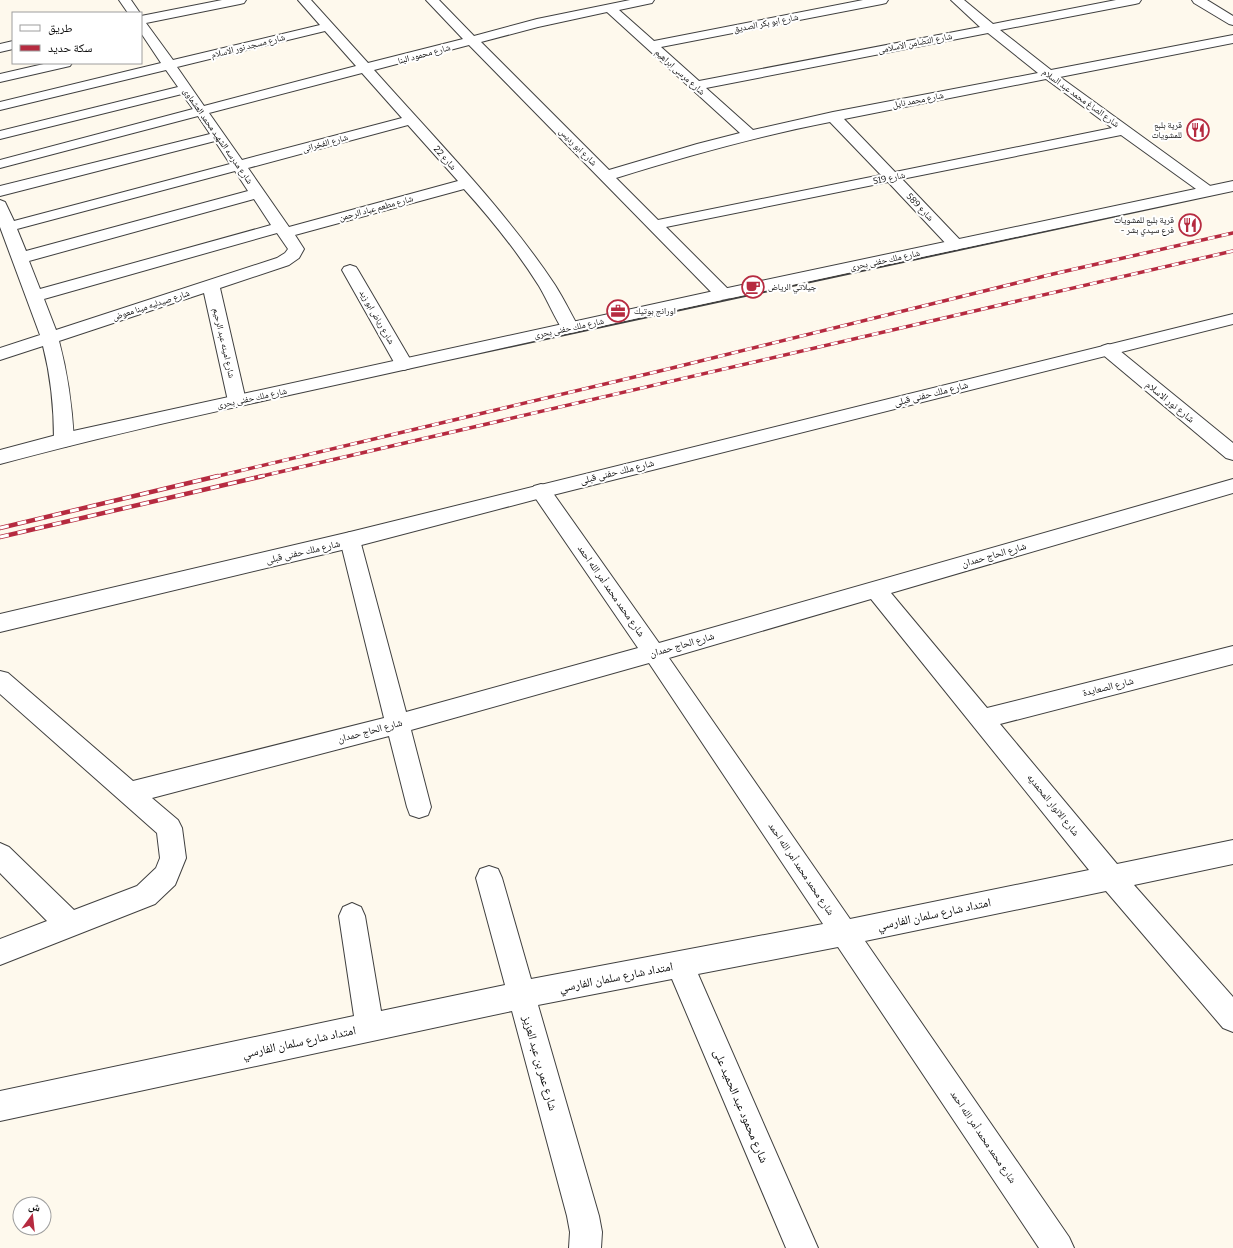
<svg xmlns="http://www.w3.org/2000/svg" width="1233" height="1248" viewBox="0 0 1233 1248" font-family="Bitter,'Noto Naskh Arabic',serif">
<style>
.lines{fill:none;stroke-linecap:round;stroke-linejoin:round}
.minor-casing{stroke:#404040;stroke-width:2}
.tertiary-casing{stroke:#404040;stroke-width:2}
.minor{fill:#fff;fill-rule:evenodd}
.tertiary{fill:#fff;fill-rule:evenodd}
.rail-far1-casing{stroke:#b62b40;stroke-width:3.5}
.rail-casing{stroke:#b62b40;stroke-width:4.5}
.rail-far1{stroke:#fff;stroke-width:2.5;stroke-dasharray:7;stroke-linecap:butt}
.rail{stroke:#fff;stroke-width:3;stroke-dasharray:9;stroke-linecap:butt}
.labels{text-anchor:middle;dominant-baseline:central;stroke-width:4;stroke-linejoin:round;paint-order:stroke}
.far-street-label{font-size:9px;fill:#0d0d0d;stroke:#fff}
.far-poi-label{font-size:9px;fill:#0d0d0d;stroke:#fff;text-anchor:end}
.street-label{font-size:10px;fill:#0d0d0d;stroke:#fff}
.near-street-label{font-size:12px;fill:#0d0d0d;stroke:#fff}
</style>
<rect width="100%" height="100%" fill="#fef9ed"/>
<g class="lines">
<g class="minor-casing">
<path id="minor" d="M 119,0 L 131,0 L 140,13 L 128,13 Z
M 222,0 L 246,0 L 244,3 L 240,4 L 146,23 L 173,60 L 320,25 L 298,0 L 311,0 L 368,63 L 463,39 L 426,0 L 439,0 L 474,36 L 537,19 L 630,0 L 654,0 L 652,3 L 619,10 L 654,41 L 863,0 L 888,0 L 886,3 L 882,4 L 661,47 L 699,81 L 980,27 L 951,0 L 964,0 L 993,24 L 1116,0 L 1141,0 L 1139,3 L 1135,4 L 1000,30 L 1051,70 L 1233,35 L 1233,43 L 1060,77 L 1213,188 L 1216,191 L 1213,194 L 1208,196 L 1203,194 L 1121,135 L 902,179 L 962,242 L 964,245 L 962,248 L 956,250 L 950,248 L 888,182 L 666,227 L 729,290 L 731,294 L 729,298 L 723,299 L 717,298 L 469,45 L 374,70 C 436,140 503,207 555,285 C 564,299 571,314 579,328 L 576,332 L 570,333 L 564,332 C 554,317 548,301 539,286 C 517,251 491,219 464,189 L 295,235 L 304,249 L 299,258 L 289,265 L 220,288 L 246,401 L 244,405 L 237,407 L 230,405 L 228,401 L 204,293 L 59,341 C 68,375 72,405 74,440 L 71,445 L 64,447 L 57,445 L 54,440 C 54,408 51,377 43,346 L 0,360 L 0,348 L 40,335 L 0,227 L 0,200 L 5,202 L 14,221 L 230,164 L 215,141 L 0,196 L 0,186 L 210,134 L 198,116 L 0,168 L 0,160 L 193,109 L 182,94 L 0,139 L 0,131 L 178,87 L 166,70 L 0,110 L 0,102 L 161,63 L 141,33 L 141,16 ZM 607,12 L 740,133 L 697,144 L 609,170 L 481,42 L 538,27 ZM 325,31 L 356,66 L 204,106 L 177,67 ZM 988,33 L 1038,73 L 833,112 L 753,130 L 706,88 ZM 362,73 L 402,118 L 242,160 L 209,113 ZM 1046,79 L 1112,128 L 895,172 L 844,119 ZM 830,122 L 881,175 L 658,220 L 616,178 C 687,156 758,136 830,122 ZM 408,125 L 458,181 L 289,227 L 248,168 ZM 235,171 L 248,191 L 26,251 L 17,229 ZM 254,199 L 271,225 L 40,289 L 29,261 ZM 277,233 L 288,249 L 285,253 L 277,258 L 56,330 L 44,299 Z
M 1192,0 L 1207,0 L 1233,16 L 1233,25 L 1229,24 L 1194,3 Z
M 13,41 L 13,49 L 0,52 L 0,44 Z
M 48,63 L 72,63 L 70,66 L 0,82 L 0,74 Z
M 350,265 L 356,267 L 358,270 L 413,364 L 410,368 L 404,370 L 398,368 L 395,364 L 342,270 L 344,267 Z
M 1108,344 L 1114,346 L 1233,443 L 1233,460 L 1226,458 L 1102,354 L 1099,350 L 1102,346 Z
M 1233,479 L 1233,493 L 891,593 L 987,708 L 1233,646 L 1233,664 L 1000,724 L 1117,864 L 1233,840 L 1233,864 L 1134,885 L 1233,997 L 1233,1032 L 1223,1028 L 1106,891 L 865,941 L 1069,1237 L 1074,1248 L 1039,1248 L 838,947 L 698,974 L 818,1248 L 786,1248 L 672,979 L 538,1005 L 599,1216 L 602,1232 L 601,1248 L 569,1248 L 570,1232 L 567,1216 L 512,1011 L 0,1121 L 0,1091 L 354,1016 L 339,916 L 343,907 L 352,903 L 361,907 L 365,916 L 381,1011 L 505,985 L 476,878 L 480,869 L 489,866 L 498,869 L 502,878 L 531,979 L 823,924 L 649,663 L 411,730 L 431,807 L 428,815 L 419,818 L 410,815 L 407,807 L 389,736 L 152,798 L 178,820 L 182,828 L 186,858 L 175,885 L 155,904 L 0,965 L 0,939 L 47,921 L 0,873 L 0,843 L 9,847 L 74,910 L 137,886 L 156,868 L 160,858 L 157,833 L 0,694 L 0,671 L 8,673 L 133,781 L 384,718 L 340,540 L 343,535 L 350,532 L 357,535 L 360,540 L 406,712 L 638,648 L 534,496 L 531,491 L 534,486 L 541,484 L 548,486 L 659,643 ZM 871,599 L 1089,870 L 850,919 L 669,658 Z"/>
</g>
<g class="tertiary-casing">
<path id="tertiary" d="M 1233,181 L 1233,191 C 968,247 703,303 439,362 C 292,395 145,425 0,464 L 0,450 L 64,433 L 723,289 Z
M 1233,314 L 1233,324 L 541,498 L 350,548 L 0,632 L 0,614 L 350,532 Z"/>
</g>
<use href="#minor" class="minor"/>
<use href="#tertiary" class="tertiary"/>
<g class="rail-far1-casing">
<path id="rail-far1" d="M 214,477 L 668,369 L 1053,274 L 1233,233
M 258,477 L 1233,251"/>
</g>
<g class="rail-casing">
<path id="rail" d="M 0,528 L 218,476
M 0,537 L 263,476"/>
</g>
<use href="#rail-far1" class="rail-far1"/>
<use href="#rail" class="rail"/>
</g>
<defs>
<g id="restaurant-ring" transform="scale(1.15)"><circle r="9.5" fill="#fff" stroke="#b62b40" stroke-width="1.5"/><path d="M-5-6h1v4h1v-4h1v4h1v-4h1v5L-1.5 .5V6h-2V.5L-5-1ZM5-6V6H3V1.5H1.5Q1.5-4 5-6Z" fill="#b62b40"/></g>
<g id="cafe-ring" transform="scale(1.15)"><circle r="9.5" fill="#fff" stroke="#b62b40" stroke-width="1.5"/><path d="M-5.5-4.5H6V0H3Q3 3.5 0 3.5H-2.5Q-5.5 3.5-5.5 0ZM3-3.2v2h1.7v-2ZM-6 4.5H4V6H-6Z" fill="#b62b40"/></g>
<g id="office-ring" transform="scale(1.15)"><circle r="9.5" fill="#fff" stroke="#b62b40" stroke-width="1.5"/><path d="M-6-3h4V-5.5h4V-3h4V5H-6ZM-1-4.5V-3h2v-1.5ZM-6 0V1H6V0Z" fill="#b62b40"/></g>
</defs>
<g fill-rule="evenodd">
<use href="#restaurant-ring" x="1198" y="130"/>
<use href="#restaurant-ring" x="1190" y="225"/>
<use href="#cafe-ring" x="753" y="287"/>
<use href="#office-ring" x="618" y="311"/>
</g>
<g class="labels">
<g class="far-street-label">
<text transform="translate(766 23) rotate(-11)">شارع ابو بكر الصديق</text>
<text transform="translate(915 43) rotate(-11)">شارع التضامن الاسلامى</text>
<text transform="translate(248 46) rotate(-14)">شارع مسجد نور الاسلام</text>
<text transform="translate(424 54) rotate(-15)">شارع محمود البنا</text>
<text transform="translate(680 72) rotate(42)">شارع مرسى ابراهيم</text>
<text transform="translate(1081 98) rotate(36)">شارع الصاغ محمد عبد السلام</text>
<text transform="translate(918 100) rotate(-11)">شارع محمد نايل</text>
<text transform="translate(218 136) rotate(55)">شارع مدرسه الشهيد محمد العشماوى</text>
<text transform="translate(325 143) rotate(-15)">شارع الفخرانى</text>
<text transform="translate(578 147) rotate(45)">شارع ابو رديس</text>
<text transform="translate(445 158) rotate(48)">شارع 22</text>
<text transform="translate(889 178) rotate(-12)">شارع 519</text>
<text transform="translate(920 207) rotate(46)">شارع 589</text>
<text transform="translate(376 208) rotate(-15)">شارع مطعم عباد الرحمن</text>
<text transform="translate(885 260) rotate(-12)">شارع ملك حفنى بحرى</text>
<text transform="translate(151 305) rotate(-18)">شارع صيدليه مينا معوض</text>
<text transform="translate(377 317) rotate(60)">شارع رياض ابو زيد</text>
<text transform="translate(569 328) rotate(-12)">شارع ملك حفنى بحرى</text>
<text transform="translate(224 343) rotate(77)">شارع امينه عبد الرحيم</text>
<text transform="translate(252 398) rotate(-12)">شارع ملك حفنى بحرى</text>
</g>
<g class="far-poi-label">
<text x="1182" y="125">قرية بلبع<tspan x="1182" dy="10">للمشويات</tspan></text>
<text x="1174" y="220">قرية بلبع للمشويات<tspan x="1174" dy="10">- فرع سيدي بشر</tspan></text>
<text x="768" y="287" text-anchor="start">جيلاتي الرياض</text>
<text x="634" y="311" text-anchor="start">اورانج بوتيك</text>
</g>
<g class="street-label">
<text transform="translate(931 394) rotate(-14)">شارع ملك حفنى قبلى</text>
<text transform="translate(1170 402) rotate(39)">شارع نور الاسلام</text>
<text transform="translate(617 472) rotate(-14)">شارع ملك حفنى قبلى</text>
<text transform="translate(303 552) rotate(-13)">شارع ملك حفنى قبلى</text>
<text transform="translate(994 555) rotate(-16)">شارع الحاج حمدان</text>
<text transform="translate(611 591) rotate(55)">شارع محمد محمد أمر الله احمد</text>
<text transform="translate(682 645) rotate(-16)">شارع الحاج حمدان</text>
<text transform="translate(1108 687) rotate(-14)">شارع الصعايدة</text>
<text transform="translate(370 731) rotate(-15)">شارع الحاج حمدان</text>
<text transform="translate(1053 805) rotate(51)">شارع الانوار المحمديه</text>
<text transform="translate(801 869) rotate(56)">شارع محمد محمد أمر الله احمد</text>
<text transform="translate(983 1137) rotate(56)">شارع محمد محمد أمر الله احمد</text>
</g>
<g class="near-street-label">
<text transform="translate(934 914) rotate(-12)">امتداد شارع سلمان الفارسي</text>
<text transform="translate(616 977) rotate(-11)">امتداد شارع سلمان الفارسي</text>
<text transform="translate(299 1042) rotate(-12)">امتداد شارع سلمان الفارسي</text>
<text transform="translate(540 1063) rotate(74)">شارع عمر بن عبد العزيز</text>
<text transform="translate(741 1106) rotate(67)">شارع محمود عبد الحميد على</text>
</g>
</g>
<rect x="12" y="12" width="130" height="52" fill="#ffffff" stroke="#9e9e9e"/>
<rect x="20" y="25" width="20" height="6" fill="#ffffff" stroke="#9e9e9e"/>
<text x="48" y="32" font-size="12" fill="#0d0d0d">طريق</text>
<rect x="20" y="45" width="20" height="6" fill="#b62b40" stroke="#9e9e9e"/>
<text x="48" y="52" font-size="12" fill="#0d0d0d">سكة حديد</text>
<g transform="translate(32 1216) rotate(15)"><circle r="19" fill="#ffffff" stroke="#9e9e9e"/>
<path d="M0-3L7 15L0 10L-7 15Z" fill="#b62b40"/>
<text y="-6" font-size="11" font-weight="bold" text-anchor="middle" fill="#0d0d0d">ش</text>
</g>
</svg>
